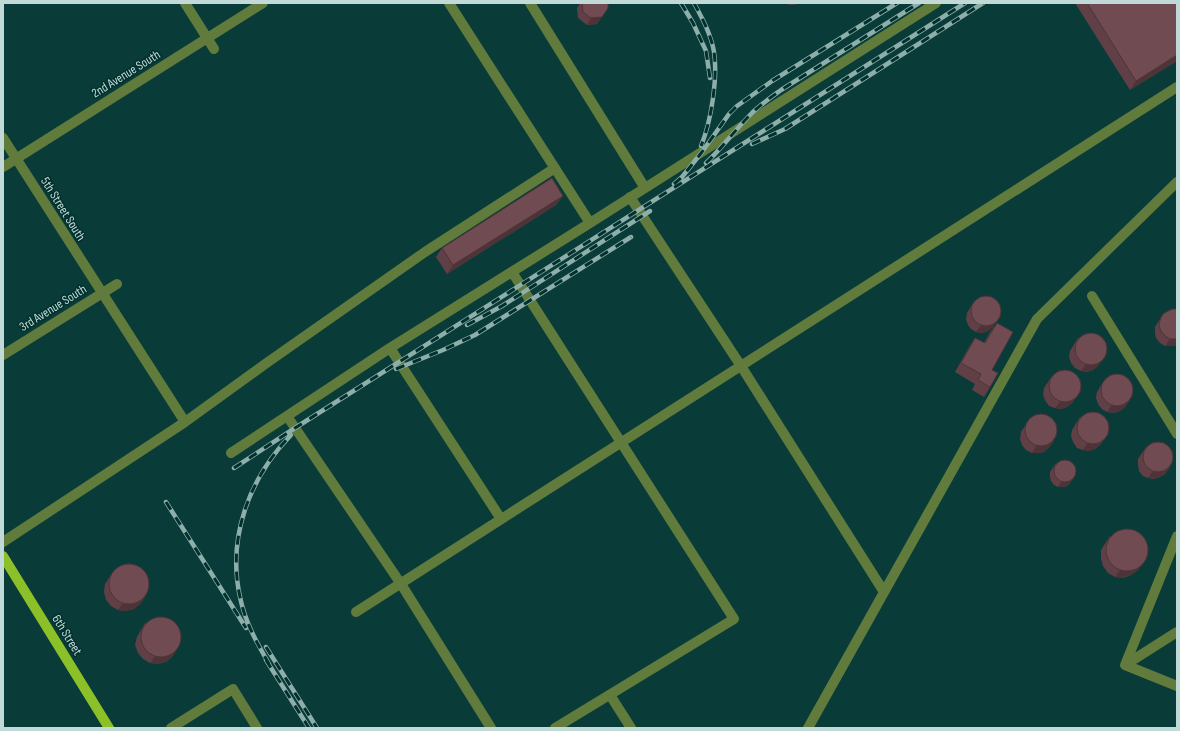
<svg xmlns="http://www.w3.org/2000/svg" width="1180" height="731" viewBox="0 0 1180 731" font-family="'Sofia Sans Condensed',sans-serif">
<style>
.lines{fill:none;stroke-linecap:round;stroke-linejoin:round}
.minor{stroke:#607b3b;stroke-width:10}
.major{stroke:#8bc028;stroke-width:10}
.rail-casing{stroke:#8eaeaa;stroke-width:4.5}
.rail{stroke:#00312e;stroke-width:3;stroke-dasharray:9;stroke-linecap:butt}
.wall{fill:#604046}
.shaded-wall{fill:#4e3439}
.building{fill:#704b51;stroke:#4e3439}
.labels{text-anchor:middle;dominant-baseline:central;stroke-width:3;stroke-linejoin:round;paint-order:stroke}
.street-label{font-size:13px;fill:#c2dad7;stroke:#00312e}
</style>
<rect width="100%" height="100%" fill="#093c38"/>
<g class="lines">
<path class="minor" d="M 185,3 L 214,49
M 449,3 L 590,223
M 530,3 L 645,188
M 3,138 L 185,422 L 3,542
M 3,167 L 263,3
M 630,197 L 741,366 L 884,592
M 512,272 L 734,619 L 555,728
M 1092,296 L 1177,434
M 390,348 L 501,519
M 3,355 L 117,284
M 287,416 L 401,584 L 491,728
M 185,422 L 268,362 L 425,252 L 555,168
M 231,453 L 390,348 L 590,223 L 936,3
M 356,612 L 1177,87
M 1125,665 L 1177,536
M 1125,665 L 1177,632
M 1125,665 L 1177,686
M 610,695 L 631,728
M 171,728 L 233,689 L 257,728
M 808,728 L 1037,319 L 1177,182"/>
<path class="major" d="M 3,556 L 109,728"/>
<g class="rail-casing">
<path id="rail" d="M 681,3 L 693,23 L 706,51 L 710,78
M 694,3 C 702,18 711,34 714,52 C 718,78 711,122 701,146
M 752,144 L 785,129 L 983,3
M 706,163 C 722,148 735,130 751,114 C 760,105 770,98 781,90 L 919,3
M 674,184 L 682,177 L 702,152 L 729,114 L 737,106 L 772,81 L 897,3
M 467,325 L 502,306 L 650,211
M 396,369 L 443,350 L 475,335 L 631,237
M 234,468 L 295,428 L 965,3
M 166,502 L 246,628
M 266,647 L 317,728
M 266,660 L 309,728
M 269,664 C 257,643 245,622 240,597 C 227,538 249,478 291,435"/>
</g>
<use href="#rail" class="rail"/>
</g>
<path class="wall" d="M 580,3 L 608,3 L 597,24 L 587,25 L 578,18 L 577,8 Z
M 787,3 L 796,3 L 795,5 L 790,5 Z
M 1075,3 L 1177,3 L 1177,61 L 1130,90 Z
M 563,196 L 556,205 L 447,274 L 436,257 L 442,248 Z
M 974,301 L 993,327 L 988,331 L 982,333 L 976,332 L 971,329 L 968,325 L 966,319 L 967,313 Z
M 1177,309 L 1177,345 L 1171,346 L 1165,346 L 1160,343 L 1156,338 L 1155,333 L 1155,327 L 1163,314 Z
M 997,323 L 990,387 L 984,397 L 972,390 L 975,384 L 955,372 L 969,347 L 975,338 L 984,343 L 990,332 Z
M 1078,338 L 1098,366 L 1093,370 L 1087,372 L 1081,371 L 1075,368 L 1071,363 L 1069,357 L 1070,351 Z
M 1052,376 L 1077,396 L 1072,403 L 1067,407 L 1061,409 L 1055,408 L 1049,406 L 1045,400 L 1043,395 L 1044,388 Z
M 1105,379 L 1130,400 L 1125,407 L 1120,411 L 1114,413 L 1107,412 L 1102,409 L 1098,404 L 1096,398 L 1097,392 Z
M 1080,417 L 1105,438 L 1100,445 L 1095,449 L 1089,451 L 1083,450 L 1077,448 L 1073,442 L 1071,436 L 1072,430 Z
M 1029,420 L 1054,441 L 1049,447 L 1044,452 L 1038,453 L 1032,453 L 1026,450 L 1022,445 L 1020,439 L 1021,432 Z
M 1146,447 L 1170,467 L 1165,474 L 1160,477 L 1154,479 L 1148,478 L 1143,476 L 1139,471 L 1138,465 L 1138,459 Z
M 1056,463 L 1070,483 L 1067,486 L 1063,487 L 1058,487 L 1054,485 L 1051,481 L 1050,477 L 1050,472 Z
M 1110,536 L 1143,563 L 1138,570 L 1131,575 L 1124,578 L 1115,577 L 1108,573 L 1103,566 L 1101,559 L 1101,550 Z
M 114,570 L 145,597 L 140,604 L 134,609 L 126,611 L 118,610 L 111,606 L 106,600 L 104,592 L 105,584 Z
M 145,623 L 172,657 L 166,662 L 158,664 L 150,663 L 143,659 L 138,653 L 135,645 L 137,637 Z"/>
<path class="shaded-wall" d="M 792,3 L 796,3 L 795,5 L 790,5 Z
M 608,8 L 597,24 L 587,25 L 591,18 Z
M 1177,55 L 1177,61 L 1130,90 L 1136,81 Z
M 563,196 L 556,205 L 447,274 L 453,265 Z
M 997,320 L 993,327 L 988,331 L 982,333 L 976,332 L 981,325 Z
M 1170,339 L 1177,339 L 1177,345 L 1171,346 L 1165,346 Z
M 1103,359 L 1098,366 L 1093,370 L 1087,372 L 1081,371 L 1086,364 Z
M 1077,396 L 1072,403 L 1067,407 L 1061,409 L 1055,408 L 1060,402 Z
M 1130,400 L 1125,407 L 1120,411 L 1114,413 L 1107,412 L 1112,405 Z
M 1105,438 L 1100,445 L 1095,449 L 1089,451 L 1083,450 L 1087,444 Z
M 1054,441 L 1049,447 L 1044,452 L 1038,453 L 1032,453 L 1036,446 Z
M 1170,467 L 1165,474 L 1160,477 L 1154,479 L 1148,478 L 1153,471 Z
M 1074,478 L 1070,483 L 1067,486 L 1063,487 L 1058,487 L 1061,482 Z
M 1143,563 L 1138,570 L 1131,575 L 1124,578 L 1115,577 L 1120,570 Z
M 145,597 L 140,604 L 134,609 L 126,611 L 118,610 L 123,603 Z
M 177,650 L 172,657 L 166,662 L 158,664 L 150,663 L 155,656 Z"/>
<path class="building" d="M 582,3 L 608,3 L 608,8 L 602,17 L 591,18 L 583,12 Z
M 1087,3 L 1177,3 L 1177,55 L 1136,81 Z
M 552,178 L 563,196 L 453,265 L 442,248 Z
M971 311a15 15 0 1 1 30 0a15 15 0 1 1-30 0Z
M 1173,309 L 1177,309 L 1177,339 L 1170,339 L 1165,336 L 1161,331 L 1159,326 L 1160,320 L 1163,314 L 1168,311 Z
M 997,323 L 1013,332 L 992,370 L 998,373 L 990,387 L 978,380 L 981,374 L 961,363 L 975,338 L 985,343 Z
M1075 349a16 16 0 1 1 32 0a16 16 0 1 1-32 0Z
M1049 386a16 16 0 1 1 32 0a16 16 0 1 1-32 0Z
M1101 390a16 16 0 1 1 32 0a16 16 0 1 1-32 0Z
M1077 428a16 16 0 1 1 32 0a16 16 0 1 1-32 0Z
M1025 430a16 16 0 1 1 32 0a16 16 0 1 1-32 0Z
M1143 457a15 15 0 1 1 30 0a15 15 0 1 1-30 0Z
M1054 471a11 11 0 1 1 22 0a11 11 0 1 1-22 0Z
M1106 550a21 21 0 1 1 42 0a21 21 0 1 1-42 0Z
M109 584a20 20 0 1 1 40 0a20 20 0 1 1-40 0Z
M141 637a20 20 0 1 1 40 0a20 20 0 1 1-40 0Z"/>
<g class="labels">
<g class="street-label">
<text transform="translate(126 74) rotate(-32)">2nd Avenue South</text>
<text transform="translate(63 209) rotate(58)">5th Street South</text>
<text transform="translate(53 308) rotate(-32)">3rd Avenue South</text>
<text transform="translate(67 635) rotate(58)">6th Street</text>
</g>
</g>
<rect width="1180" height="731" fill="none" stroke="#c2dad7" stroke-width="8"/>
</svg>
